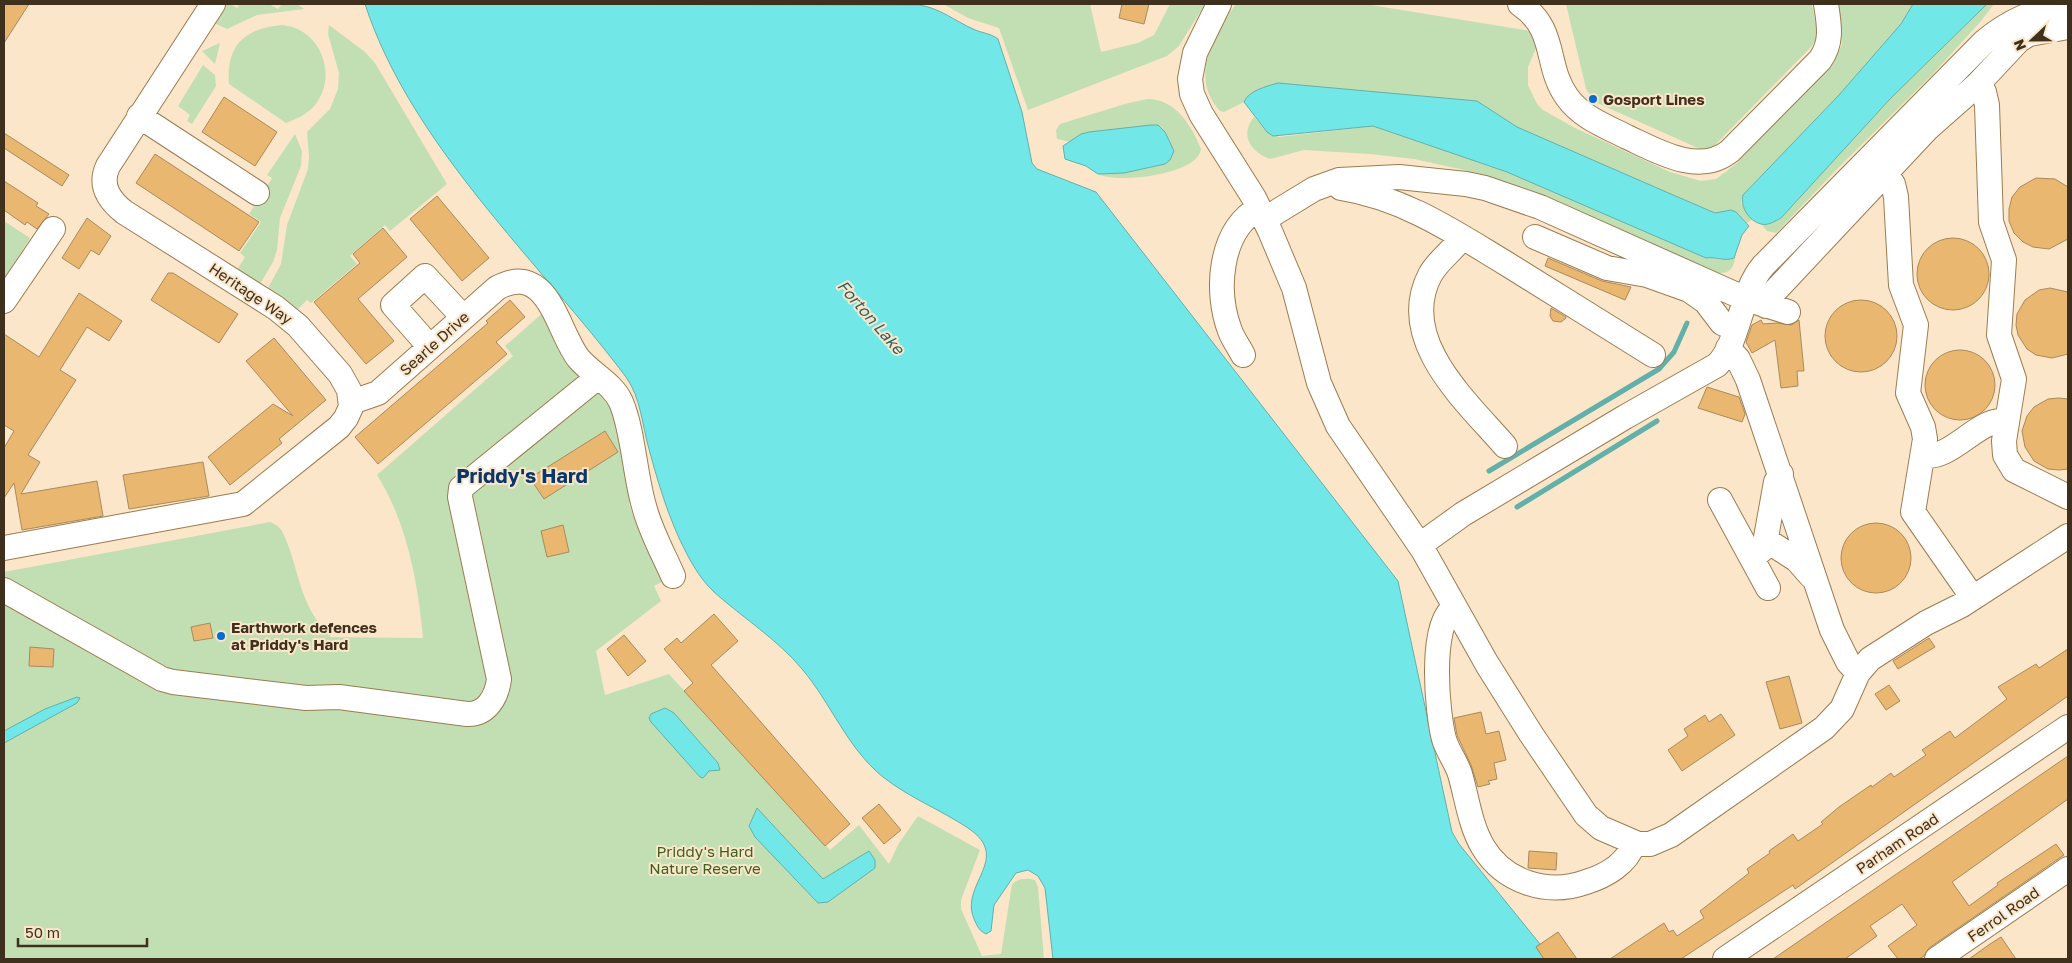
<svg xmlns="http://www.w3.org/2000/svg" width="2072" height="963" viewBox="0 0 2072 963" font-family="'Golos Text',sans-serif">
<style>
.green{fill:#c2dfb4}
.water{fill:#72e7e7;stroke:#62b0aa}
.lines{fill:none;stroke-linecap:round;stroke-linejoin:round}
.stream{stroke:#62b0aa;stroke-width:5}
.building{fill:#e9b770;stroke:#aa8a5c}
.minor-casing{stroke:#9c7c4f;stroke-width:26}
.minor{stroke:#fff;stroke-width:24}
.poi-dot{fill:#006cd4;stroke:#fbe6ca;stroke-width:2}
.labels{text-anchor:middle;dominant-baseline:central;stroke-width:4;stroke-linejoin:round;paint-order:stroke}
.poi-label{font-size:15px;font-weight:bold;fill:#3e301d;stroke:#fbe6ca;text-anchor:start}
.street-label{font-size:15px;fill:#3e301d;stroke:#fbe6ca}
.park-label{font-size:15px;fill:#39621e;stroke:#fbe6ca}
.water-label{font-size:16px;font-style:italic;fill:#2d6060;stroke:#fbe6ca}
.district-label{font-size:20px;font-weight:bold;fill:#0a3669;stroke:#fbe6ca}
</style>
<rect width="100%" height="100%" fill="#fbe6ca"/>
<path class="green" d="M 224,4 L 230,4 L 237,8 L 240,4 L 269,4 L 278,9 L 282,4 L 297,4 L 304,9 L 257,15 L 227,29 L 212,22 Z
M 943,4 L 1090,4 L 1101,52 L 1138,43 L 1154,35 L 1170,4 L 1205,4 L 1179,46 L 1167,56 L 1028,110 L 999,28 L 968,18 Z
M 1236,4 L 1365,4 L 1530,31 L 1535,38 L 1536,48 L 1528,67 L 1528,85 L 1537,104 L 1543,110 L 1575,128 L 1670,172 L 1701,181 L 1716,179 L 1736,164 L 1834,58 L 1842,45 L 1838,4 L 1913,4 L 1901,24 L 1839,95 L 1743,195 L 1741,203 L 1753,219 L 1747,223 L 1736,212 L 1715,213 L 1517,127 L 1477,101 L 1288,84 L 1246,98 L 1244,102 L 1224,112 L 1220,111 C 1189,77 1213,35 1236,4 Z
M 1566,4 L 1812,4 L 1818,36 L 1812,46 L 1712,148 L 1700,149 L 1595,102 L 1586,89 Z
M 1987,4 L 1994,4 L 1981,21 L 1933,74 L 1839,167 L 1781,228 L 1776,233 L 1767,231 L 1761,224 L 1768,224 L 1781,218 L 1890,99 Z
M 282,25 C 320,28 339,75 315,105 C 308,114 296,119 286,123 L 229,84 C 226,46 244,28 282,25 Z
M 329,25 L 365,52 L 375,63 L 447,184 L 390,231 L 385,225 L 350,256 L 357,264 L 311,303 L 307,300 L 298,309 L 268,288 L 281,264 L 287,225 L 308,169 L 309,157 L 307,132 L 330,109 L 338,89 L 339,73 L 328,34 Z
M 220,43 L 215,64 L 202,51 Z
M 203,65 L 215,75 L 216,86 L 192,124 L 187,121 L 190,115 L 178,106 Z
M 1147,99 C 1176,99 1191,125 1201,149 C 1198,175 1117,184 1098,174 L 1124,173 L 1165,164 L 1174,151 L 1165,132 L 1071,142 L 1057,139 L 1056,130 L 1060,124 L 1125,104 Z
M 1254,117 L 1267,132 L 1279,137 L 1373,126 L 1507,172 L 1711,257 L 1722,260 L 1734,258 L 1736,253 C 1734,269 1730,276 1712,272 L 1482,174 L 1414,159 L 1370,154 L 1304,150 L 1270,159 C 1251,152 1239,135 1254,117 Z
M 295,134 L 302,151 L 301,166 L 280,218 L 277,250 L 273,262 L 260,284 L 237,270 L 245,257 L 240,253 L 261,222 L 249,214 L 272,178 L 267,175 Z
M 4,221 L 30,238 L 4,280 Z
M 545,311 L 610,399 L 631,484 L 629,504 L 642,539 L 652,544 L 668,579 L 654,586 L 661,601 L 596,651 L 605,695 L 669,674 L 830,850 L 859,825 L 889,864 L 899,843 L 918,816 L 980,850 L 961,900 L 961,909 L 982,956 L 1001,954 L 1012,884 C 1019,878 1026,878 1035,880 L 1038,887 L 1044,959 L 4,959 L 4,572 L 270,522 C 275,524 280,527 282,531 C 301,570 296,602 331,637 L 423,638 C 418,583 407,522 377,475 L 513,356 L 505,346 Z"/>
<path class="water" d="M 365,4 L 919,5 C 940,8 955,21 973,29 C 981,33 990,33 998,39 L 1022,112 L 1032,163 L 1037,169 L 1096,192 L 1398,581 L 1452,832 L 1459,844 L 1540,944 L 1536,947 L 1544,959 L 1053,959 L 1045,888 L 1038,876 L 1028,870 L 1016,873 L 994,905 L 991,931 L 986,934 C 980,931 978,928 975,921 C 957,885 1014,859 968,828 C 941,810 908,797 883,777 C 847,748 831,703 802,669 C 777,639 743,618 714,592 C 698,577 688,557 679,538 C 666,509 657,479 649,449 C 642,425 641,398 626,377 C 538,260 411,145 365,4 Z
M 1913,4 L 1987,4 L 1890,99 L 1781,218 C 1775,221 1768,226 1761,224 C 1749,221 1740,207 1743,195 L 1839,95 L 1901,24 Z
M 1278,83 L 1477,101 L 1517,127 L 1664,191 L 1715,213 L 1731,210 L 1736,212 L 1749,226 L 1742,235 L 1734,258 C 1723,262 1716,256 1706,258 L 1507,172 L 1373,126 L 1273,136 L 1267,132 L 1244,102 C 1248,91 1267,86 1278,83 Z
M 1151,125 L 1158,125 L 1165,132 L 1174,151 L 1170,160 L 1165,164 L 1124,173 L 1098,174 L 1086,166 L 1065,159 L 1063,146 L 1081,134 L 1089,132 Z
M 77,697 L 80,698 L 77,703 L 4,743 L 4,731 L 45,709 Z
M 665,708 L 674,713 L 718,763 L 720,770 L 709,771 L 703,778 L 700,777 L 651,722 L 649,718 L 651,714 Z
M 757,808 L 823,879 L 869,851 L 875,860 L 875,868 L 828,902 L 818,903 L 755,837 L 749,826 Z"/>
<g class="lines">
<path class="stream" d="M 1489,471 L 1659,369 L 1674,352 L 1687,323
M 1517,507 L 1657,421"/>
</g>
<path class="building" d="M 4,4 L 29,4 L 4,43 Z
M 1122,4 L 1149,4 L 1144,24 L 1119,18 Z
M 224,97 L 277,132 L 255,166 L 202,132 Z
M 4,133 L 69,175 L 62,186 L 4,148 Z
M 155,154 L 259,222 L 239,251 L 136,183 Z
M 2036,178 L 2055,179 L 2068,187 L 2068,239 L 2049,249 L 2033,247 L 2023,242 L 2014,233 L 2009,221 L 2009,209 L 2012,197 L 2020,187 Z
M 4,181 L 38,203 L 36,206 L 49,214 L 37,229 L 27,222 L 25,225 L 4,210 Z
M 437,196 L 489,258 L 462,281 L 410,219 Z
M 87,218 L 111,236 L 99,255 L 91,250 L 79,269 L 62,258 Z
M 383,228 L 407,257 L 358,299 L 394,341 L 366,364 L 314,302 L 360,263 L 353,254 Z
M1917 274a36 36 0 1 1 72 0a36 36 0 1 1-72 0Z
M 1548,258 L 1602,281 L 1631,287 L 1625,300 L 1545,266 Z
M 168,273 L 173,273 L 238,314 L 219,343 L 151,300 Z
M 2050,288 L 2068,292 L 2068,354 L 2052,358 L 2036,355 L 2027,349 L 2018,335 L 2016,325 L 2017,314 L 2025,300 L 2039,290 Z
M 79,293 L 122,321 L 109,341 L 87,327 L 60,370 L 76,380 L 28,455 L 40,462 L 21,494 L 97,481 L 103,516 L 22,530 L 14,483 L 4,498 L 4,448 L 14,431 L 4,425 L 4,334 L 39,357 Z
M 510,300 L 525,317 L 496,342 L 507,354 L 378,464 L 355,437 L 488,323 L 486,321 Z
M1825 336a36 36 0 1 1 72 0a36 36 0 1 1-72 0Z
M 1551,308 L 1566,317 L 1566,318 L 1561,322 L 1553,321 L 1550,316 Z
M 1761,320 L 1763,324 L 1777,323 L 1791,325 L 1799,320 L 1804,371 L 1797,371 L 1798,386 L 1781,388 L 1775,340 L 1752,353 L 1746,342 L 1752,325 Z
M 274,338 L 326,400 L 279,439 L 282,443 L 230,485 L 208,457 L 273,404 L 293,416 L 246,361 Z
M1925 385a35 35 0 1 1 70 0a35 35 0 1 1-70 0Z
M 1707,387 L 1739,397 L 1745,414 L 1742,422 L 1698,408 Z
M 2059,398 L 2068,399 L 2068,469 L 2059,470 L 2048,469 L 2034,461 L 2025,447 L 2022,431 L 2027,416 L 2034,407 L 2048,399 Z
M 605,431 L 618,452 L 544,499 L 530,478 Z
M 203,462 L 209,496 L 129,509 L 123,475 Z
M1841 558a35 35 0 1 1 70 0a35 35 0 1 1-70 0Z
M 563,525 L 569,552 L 547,557 L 541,531 Z
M 714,614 L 738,641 L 711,665 L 850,824 L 825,846 L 684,691 L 693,683 L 664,649 L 677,638 L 681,643 Z
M 210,623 L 213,638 L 194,641 L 191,627 Z
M 624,635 L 646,661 L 628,676 L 607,649 Z
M 1929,638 L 1935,647 L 1898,669 L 1893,661 Z
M 30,647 L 54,649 L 53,667 L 29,666 Z
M 2068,649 L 2068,696 L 1795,889 L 1793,885 L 1681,959 L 1610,959 L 1664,923 L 1669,932 L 1673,930 L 1677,936 L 1704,918 L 1700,911 L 1749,873 L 1747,869 L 1770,853 L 1769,851 L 1793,834 L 1798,841 L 1823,824 L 1821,822 L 1839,807 L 1871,785 L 1872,787 L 1891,773 L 1894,777 L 1926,755 L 1922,750 L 1950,731 L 1955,738 L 2007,699 L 1998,687 L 2036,664 L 2039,668 Z
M 1789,676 L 1802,723 L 1780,729 L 1766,682 Z
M 1889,685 L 1900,701 L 1886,710 L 1875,694 Z
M 1481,712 L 1486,734 L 1499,731 L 1506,760 L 1494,763 L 1497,779 L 1488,781 L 1490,784 L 1478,787 L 1471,765 L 1457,735 L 1454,718 Z
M 1721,714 L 1735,735 L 1682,771 L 1668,750 L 1688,736 L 1684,729 L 1705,715 L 1709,722 Z
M 2068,756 L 2068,799 L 1952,882 L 1969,906 L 1998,885 L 1997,883 L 2056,844 L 2064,855 L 1929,948 L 1924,956 L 1919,959 L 1898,959 L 1888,946 L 1917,925 L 1902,904 L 1870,926 L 1877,936 L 1845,959 L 1773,959 Z
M 879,804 L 901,830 L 884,844 L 862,818 Z
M 1529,851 L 1557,853 L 1556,870 L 1528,868 Z
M 1558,932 L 1577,959 L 1544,959 L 1536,947 Z
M 2001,937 L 2016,959 L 1969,959 L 1990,944 Z"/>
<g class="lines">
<g class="minor-casing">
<path id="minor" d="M 1219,4 L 1195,53 L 1190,79 L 1192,94 L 1201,114 L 1254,198 L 1270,231 L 1294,288 L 1319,383 L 1338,426 L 1423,550 L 1487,664 L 1531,734 L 1586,815 L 1601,828 L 1638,844 L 1650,844 L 1671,835 L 1824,728 L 1842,709 L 1858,673 L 1870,659 L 1926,623 L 1962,605 L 2068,536
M 1520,4 C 1558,30 1544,65 1567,97 C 1581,117 1605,126 1627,137 C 1657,151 1699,176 1730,151 L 1820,60 C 1833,42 1829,24 1826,4
M 1978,84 L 1984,92 L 1987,105 L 1991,222 L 2004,260 L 1999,335 L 2014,379 L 2004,441 L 2005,455 L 2014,470 L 2068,497
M 139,116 L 257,193
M 1886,175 L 1893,184 L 1896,197 L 1901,285 L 1916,325 L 1908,393 L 1923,427 L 1925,439 L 1913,512 L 1973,598
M 1341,188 C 1404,198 1454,232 1507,264 C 1556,294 1604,325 1653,355
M 1265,219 L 1314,189 L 1339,180 L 1399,177 L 1466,184 L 1485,188 L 1540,207 L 1746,299 L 1788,312
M 1462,237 C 1453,251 1438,260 1430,275 C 1396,340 1467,402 1505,446
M 1535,237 L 1607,268 L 1647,275 L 1689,290 L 1706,302 L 1722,323 L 1735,329
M 4,301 L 53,229
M 1766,306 L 1775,291 L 1927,129 L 1978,84 L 2019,40 L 2029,34 L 2068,27
M 430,347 L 393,305 L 425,276 L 463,317
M 1728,348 L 1738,359 L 1748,380 L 1832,630 L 1848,662 L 1858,673
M 1243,355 C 1239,347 1233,339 1230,331 C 1215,291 1219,231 1259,208
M 352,402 L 378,393 L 497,288 C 549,260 557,332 579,359 C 592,374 613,384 621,402 C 633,430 635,476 644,506 C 650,530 663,553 673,576
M 1923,455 C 1951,462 1981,414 2007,422
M 1720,500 L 1768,588
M 1766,540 L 1797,560 L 1811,576
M 1420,545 L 1463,514 L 1625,417 L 1717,365 C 1739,344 1740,293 1763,266 L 1984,42 C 2010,20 2035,10 2068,5
M 4,548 L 243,504 L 339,427 L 346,418 L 351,407 L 349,390 L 340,374 L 298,326 L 276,308 L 124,212 C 109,200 99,185 108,166 L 213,4
M 1752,558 L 1763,549 L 1765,543 L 1776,482 L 1781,474
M 4,590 L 162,679 L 173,682 L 306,698 L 339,697 L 467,714 C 487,715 497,696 499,679 L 460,497 L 461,488 L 598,377
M 1454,608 C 1429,623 1437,713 1444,739 C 1448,752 1456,762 1460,774 C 1467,798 1470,825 1483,847 C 1504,882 1547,896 1586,882 C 1605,876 1627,864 1634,843
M 1725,959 L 2068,727
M 1937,959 L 2068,869"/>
</g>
<use href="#minor" class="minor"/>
</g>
<g class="poi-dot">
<circle cx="1593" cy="99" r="5"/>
<circle cx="221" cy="636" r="5"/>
</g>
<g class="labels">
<g class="poi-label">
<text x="1603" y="99">Gosport Lines</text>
<text x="231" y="627">Earthwork defences<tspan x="231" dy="17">at Priddy's Hard</tspan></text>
</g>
<g class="street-label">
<text transform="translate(251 293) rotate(34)">Heritage Way</text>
<text transform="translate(434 343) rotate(-42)">Searle Drive</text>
<text transform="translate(1897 843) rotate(-34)">Parham Road</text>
<text transform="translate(2003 914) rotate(-35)">Ferrol Road</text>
</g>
<g class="park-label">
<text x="705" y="851">Priddy's Hard<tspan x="705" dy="17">Nature Reserve</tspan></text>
</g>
<g class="water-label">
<text transform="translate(871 317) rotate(49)">Forton Lake</text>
</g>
<g class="district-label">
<text x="522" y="475">Priddy's Hard</text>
</g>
</g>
<rect width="2072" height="963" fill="none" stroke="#3e301d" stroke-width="10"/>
<g transform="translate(2032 40) rotate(248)" stroke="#fbe6ca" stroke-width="4" paint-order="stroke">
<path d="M0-4L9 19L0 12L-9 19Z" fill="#3e301d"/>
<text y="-8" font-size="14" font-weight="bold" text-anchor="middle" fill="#3e301d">N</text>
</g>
<path d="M18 938v8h129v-8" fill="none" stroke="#3e301d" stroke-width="2.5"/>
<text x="25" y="938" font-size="15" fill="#3e301d" stroke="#fbe6ca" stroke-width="4" paint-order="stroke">50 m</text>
</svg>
